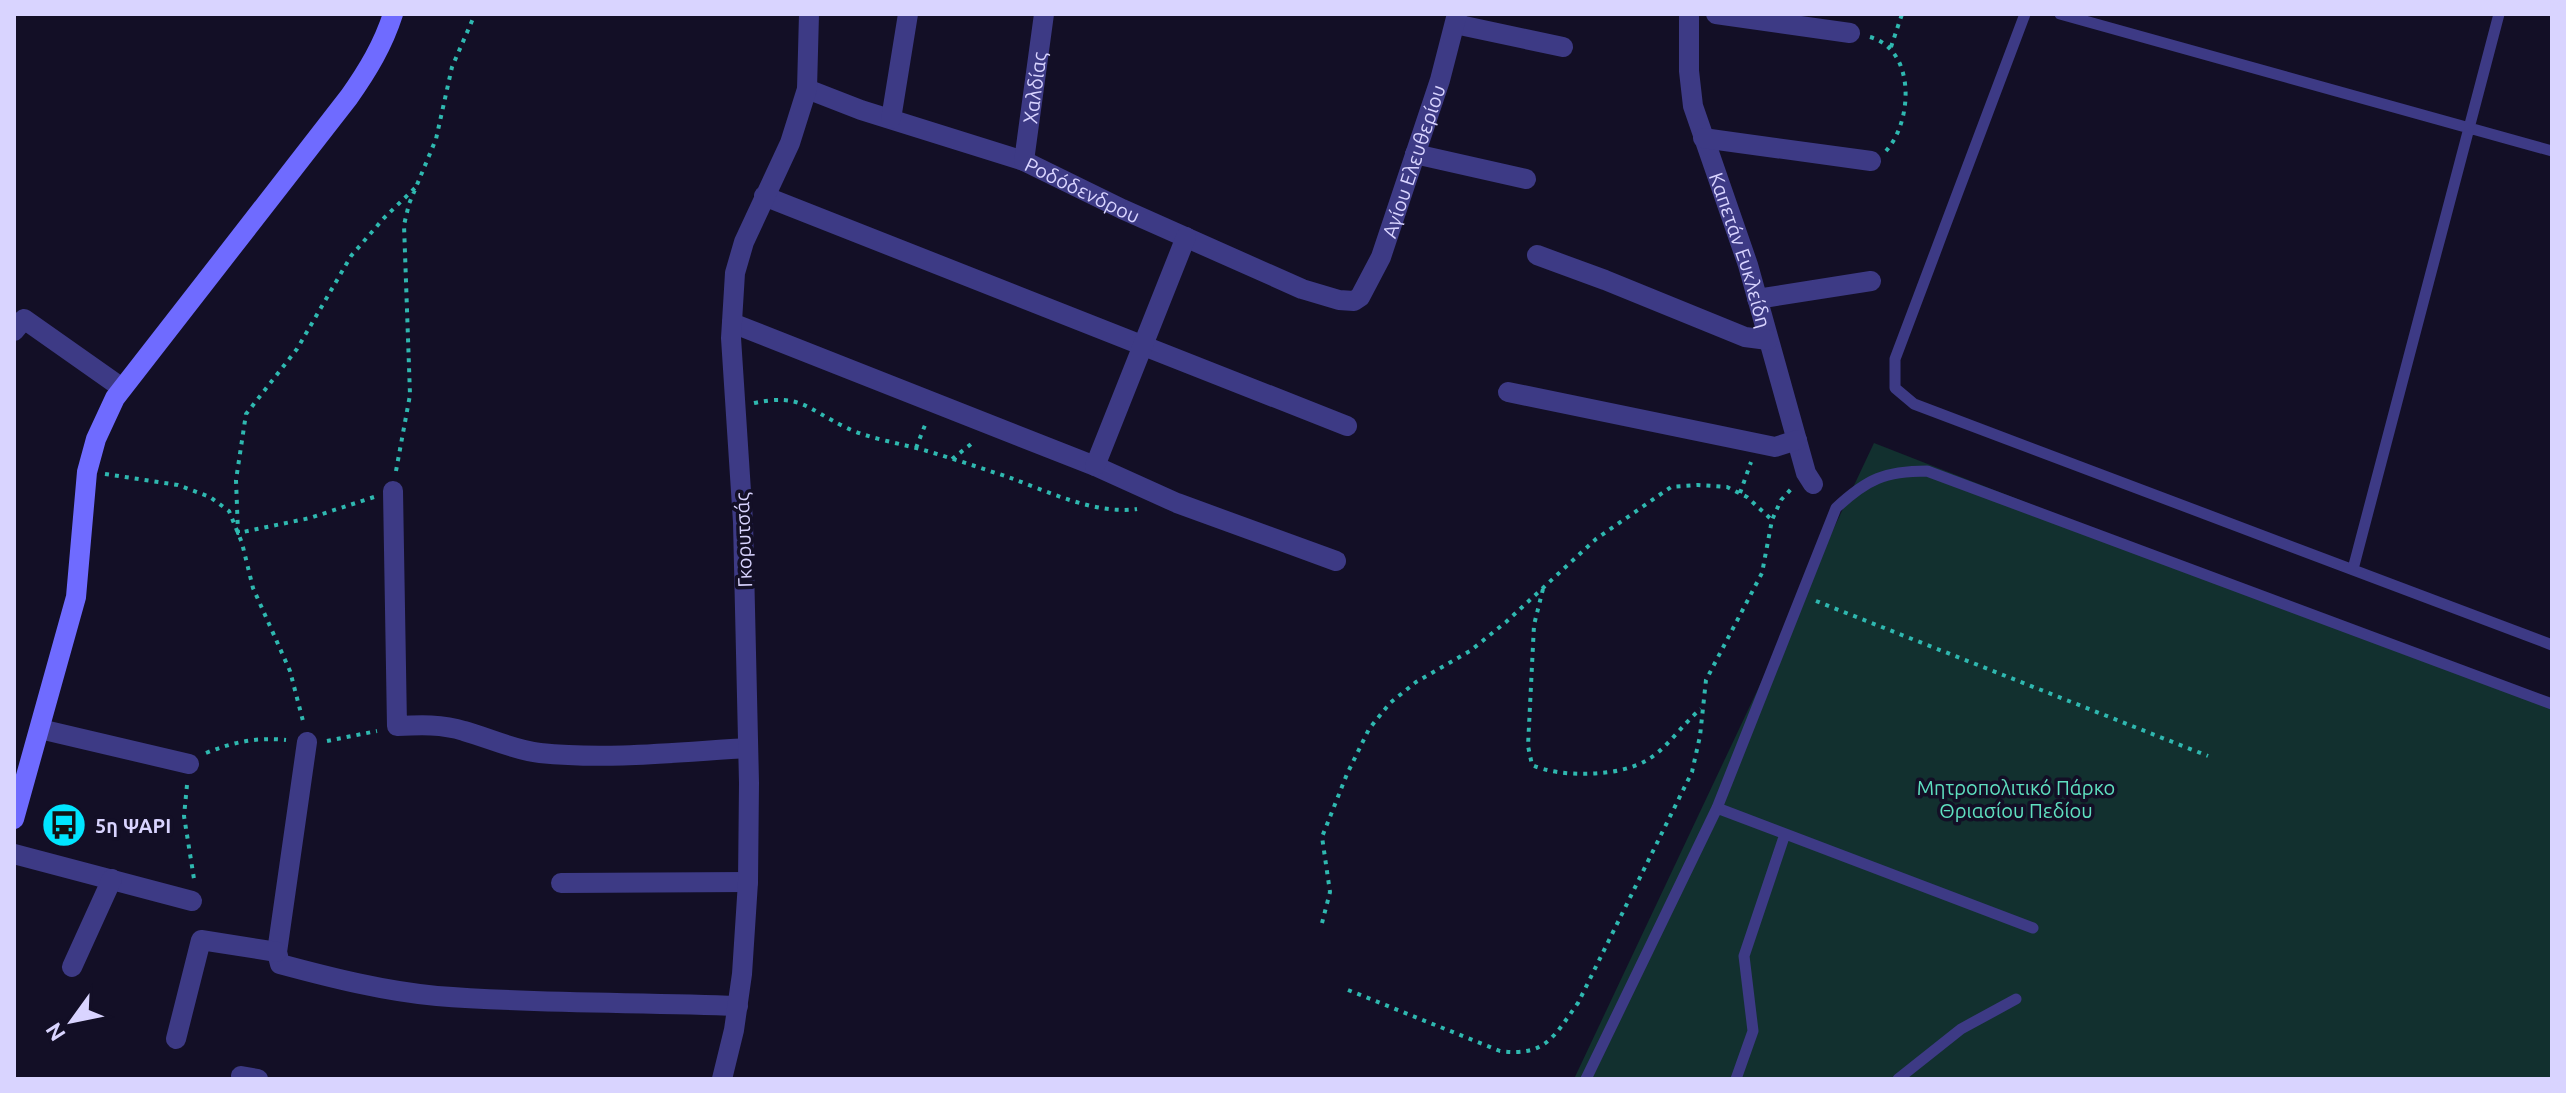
<svg xmlns="http://www.w3.org/2000/svg" width="2566" height="1093" viewBox="0 0 2566 1093" font-family="Ubuntu,sans-serif">
<style>
.green{fill:#12302f}
.lines{fill:none;stroke-linecap:round;stroke-linejoin:round}
.path{stroke:#2fb8b0;stroke-width:4;stroke-dasharray:4 6;stroke-linecap:butt}
.service{stroke:#3d3a85;stroke-width:11}
.minor{stroke:#3d3a85;stroke-width:20}
.tertiary{stroke:#3d3a85;stroke-width:20}
.secondary{stroke:#6f6bff;stroke-width:20}
.labels{text-anchor:middle;dominant-baseline:central;stroke-width:7;stroke-linejoin:round;paint-order:stroke}
.street-label{font-size:20px;fill:#d9d4ff;stroke:#130f26}
.park-label{font-size:20px;fill:#5fe0c0;stroke:#130f26}
.poi-label{font-size:20px;font-weight:bold;fill:#d9d4ff;stroke:#130f26;text-anchor:start}
</style>
<rect width="100%" height="100%" fill="#130f26"/>
<path class="green" d="M 1874,443 L 2552,708 L 2552,1079 L 1574,1079 Z"/>
<g class="lines">
<path class="path" d="M 1870,37 C 1916,50 1913,121 1886,151
M 1891,47 L 1902,14
M 754,403 C 801,393 807,409 845,427 C 866,438 903,444 927,451 C 954,459 981,468 1008,477 C 1047,491 1095,515 1137,509
M 916,448 L 927,420
M 952,459 L 975,441
M 396,471 L 410,395 L 404,225 L 409,204 L 436,139 L 452,67 L 475,14
M 105,474 L 178,485 L 210,497 L 229,511 L 242,543 L 253,588 L 290,671 L 303,721
M 1740,493 L 1751,462
M 374,497 L 310,518 L 238,533 L 236,480 L 246,414 L 297,349 L 351,256 L 384,218 L 416,187
M 1543,589 L 1534,625 L 1528,746 L 1532,765 C 1561,778 1619,777 1647,760 C 1668,748 1682,724 1701,709
M 1816,601 L 2208,756
M 327,741 L 377,731
M 206,753 C 233,742 257,737 286,740
M 187,785 L 184,816 L 194,879
M 1322,923 L 1330,892 L 1322,837 L 1347,774 L 1369,729 L 1390,703 L 1416,682 L 1470,651 L 1506,622 L 1596,539 L 1671,487 L 1698,485 L 1727,487 L 1747,497 L 1772,520
M 1348,990 L 1500,1051 C 1546,1057 1554,1036 1578,1003 L 1692,772 L 1700,736 L 1706,680 L 1762,573 L 1772,520 L 1781,500 L 1793,487"/>
<path class="service" d="M 2025,14 L 1895,359 L 1895,388 L 1914,404 L 2552,645
M 2060,14 L 2552,151
M 2353,569 L 2499,14
M 1717,808 L 2033,928
M 1586,1079 L 1717,808 L 1836,508 C 1867,479 1885,471 1927,471 L 2552,704
M 1736,1079 L 1753,1031 L 1744,956 L 1785,834
M 1898,1079 L 1961,1029 L 2016,999"/>
<g class="minor">
<path id="s1" d="M 1689,14 L 1689,71 L 1693,106 L 1748,265 L 1806,473 L 1813,484"/>
<path d="M 1716,14 L 1850,33"/>
<path d="M 1455,24 L 1563,47"/>
<path id="s2" d="M 807,89 L 861,110 L 1024,161 L 1122,209 L 1302,289 L 1339,300 L 1354,301 L 1360,297 L 1381,257 L 1440,80 L 1457,14"/>
<path d="M 891,119 L 908,14"/>
<path d="M 1703,138 L 1871,161"/>
<path d="M 1415,154 L 1526,179"/>
<path id="s3" d="M 1024,161 L 1044,14"/>
<path d="M 764,196 L 1347,426"/>
<path d="M 1537,255 L 1605,280 L 1745,337 L 1768,340"/>
<path d="M 1757,299 L 1871,281"/>
<path d="M 732,323 L 1095,466 L 1177,503 L 1336,561"/>
<path d="M 14,331 L 24,319 L 122,388"/>
<path d="M 1508,392 L 1775,447 L 1797,440"/>
<path d="M 1095,466 L 1186,237"/>
<path d="M 393,491 L 397,726 C 420,725 442,724 464,731 C 489,738 514,750 540,753 C 608,760 680,752 748,748"/>
<path d="M 40,729 L 189,764"/>
<path d="M 307,742 L 277,952 L 280,964 C 332,978 384,991 437,996 C 537,1004 638,1002 738,1006"/>
<path d="M 14,854 L 192,901"/>
<path d="M 561,883 L 748,882"/>
<path d="M 72,967 L 112,879"/>
<path d="M 176,1039 L 201,940 L 277,952"/>
<path d="M 241,1076 L 258,1079"/>
</g>
<path class="tertiary" d="M 722,1079 L 734,1030 L 742,974 L 748,882 L 749,783 L 743,522 L 731,338 L 735,273 L 744,242 L 790,143 L 807,89 L 809,14"/>
<path class="secondary" d="M 14,819 L 76,597 L 87,472 L 96,439 L 115,398 L 349,97 C 368,70 383,45 393,14"/>
</g>
<defs>
<g id="bus-disc" transform="scale(2.3)"><circle r="9.5" fill="#00e5ff" stroke="#130f26"/><path d="M-5-6H5V4H4V6H2V4H-2V6H-4V4H-5ZM-3.5-4V0h7V-4ZM-3.5 1.2v1.5H-2V1.2ZM2 1.2v1.5H3.5V1.2Z" fill="#111"/></g>
</defs>
<g fill-rule="evenodd">
<use href="#bus-disc" x="64" y="825"/>
</g>
<g class="labels">
<g class="street-label">
<text stroke="none"><textPath href="#s3" startOffset="74">Χαλδίας</textPath></text>
<text stroke="none"><textPath href="#s2" startOffset="742">Αγίου Ελευθερίου</textPath></text>
<text stroke="none"><textPath href="#s2" startOffset="294">Ροδόδενδρου</textPath></text>
<text stroke="none"><textPath href="#s1" startOffset="244">Καπετάν Ευκλείδη</textPath></text>
<text transform="translate(743 540) rotate(-92)">Γκορυτσάς</text>
</g>
<g class="park-label">
<text x="2016" y="787">Μητροπολιτικό Πάρκο<tspan x="2016" dy="23">Θριασίου Πεδίου</tspan></text>
</g>
<g class="poi-label">
<text x="95" y="825">5η ΨΑΡΙ</text>
</g>
</g>
<rect width="2566" height="1093" fill="none" stroke="#d9d4ff" stroke-width="32"/>
<g transform="translate(72 1021) rotate(237)" stroke="#130f26" stroke-width="6" paint-order="stroke">
<path d="M0-6L14 30L0 20L-14 30Z" fill="#d9d4ff"/>
<text y="-12" font-size="22" font-weight="bold" text-anchor="middle" fill="#d9d4ff">N</text>
</g>
</svg>
